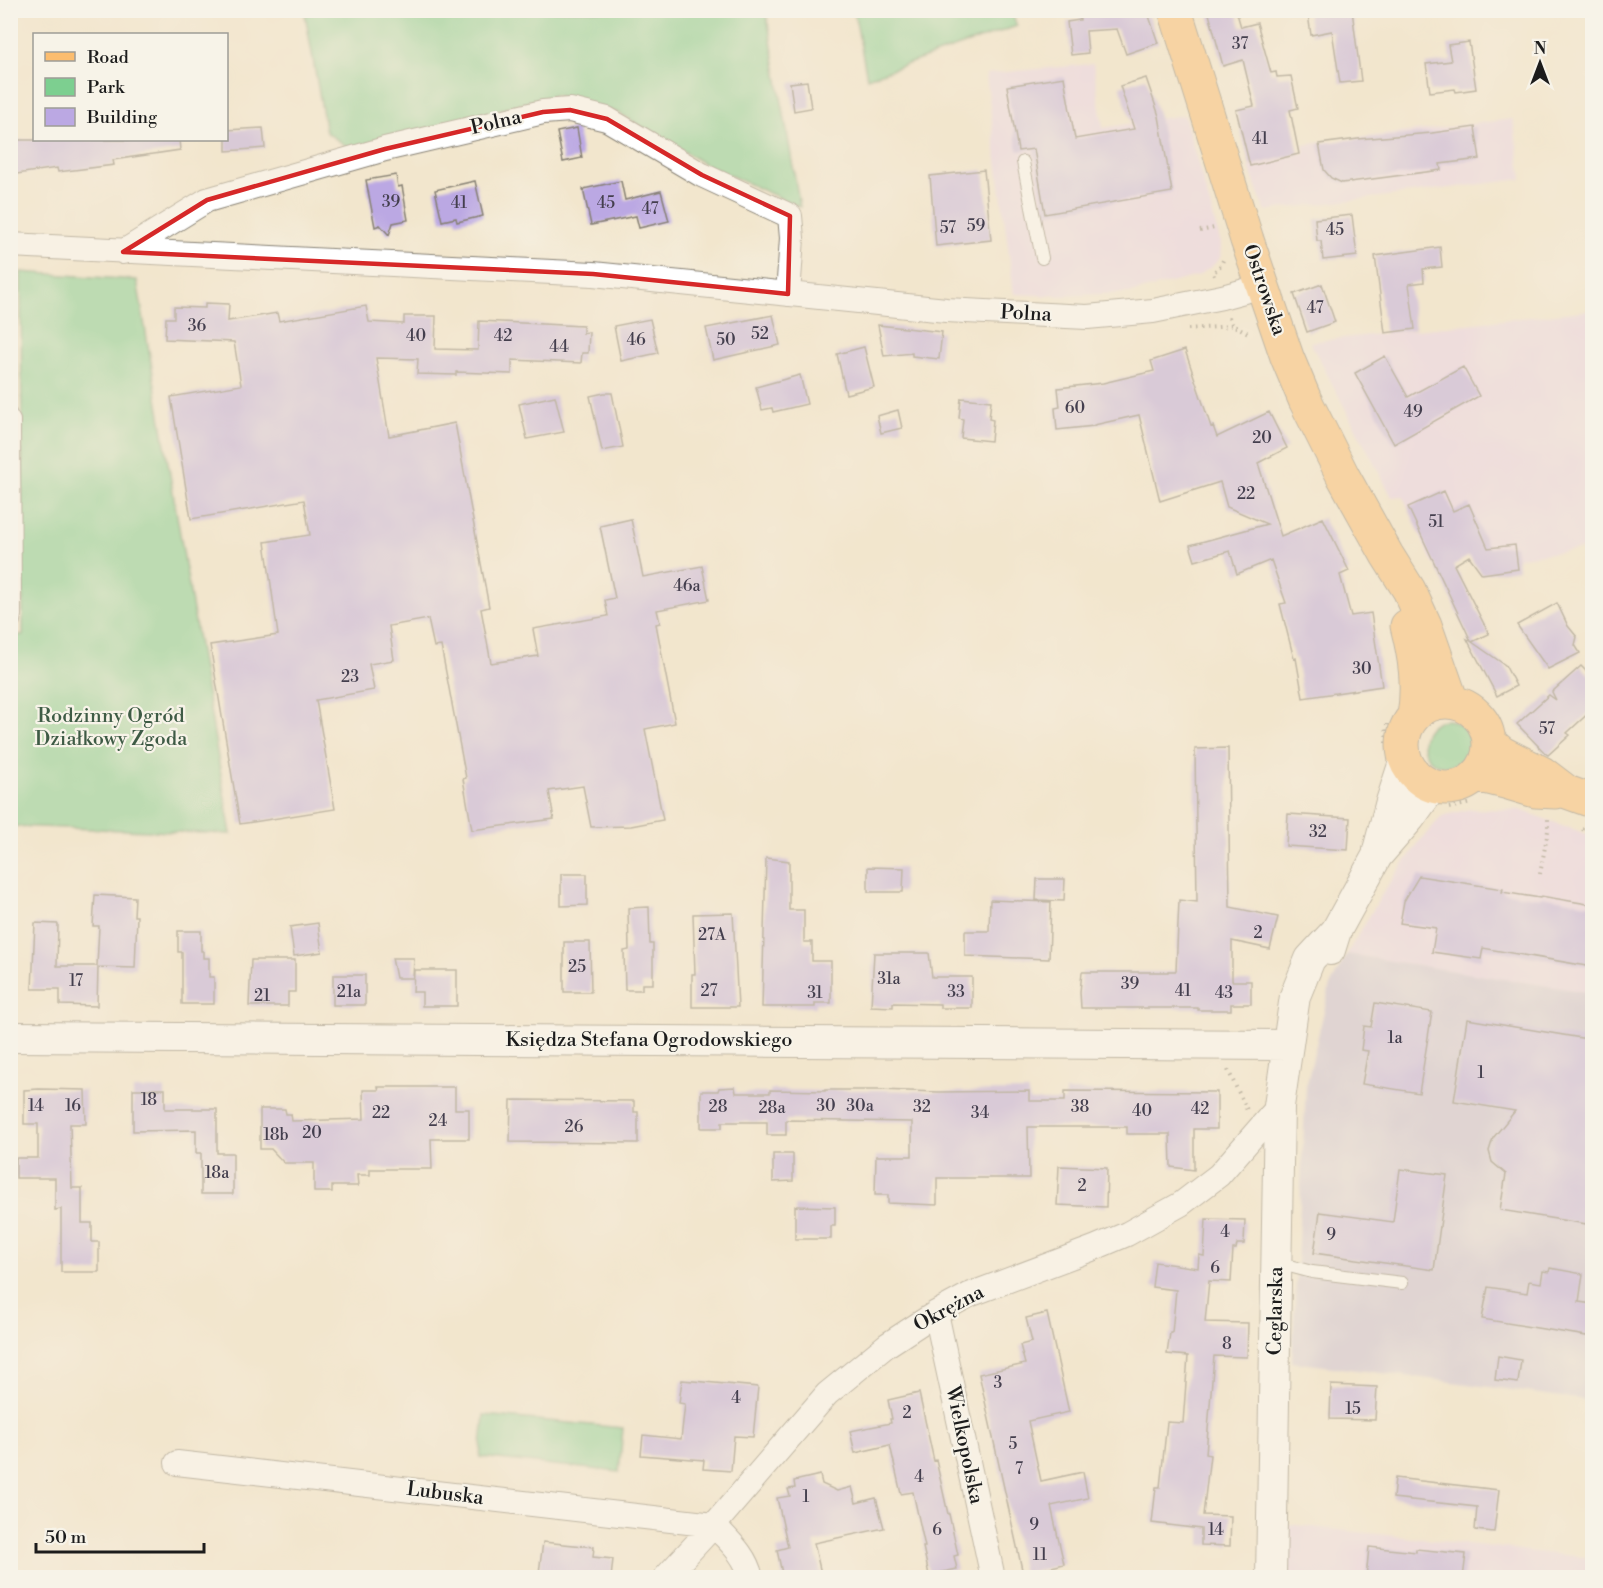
<svg xmlns="http://www.w3.org/2000/svg" width="1603" height="1588" viewBox="0 0 1603 1588" font-family="'Libre Bodoni',serif">
<style>
.built{fill:#e9d2ed}
.industrial{fill:#c9bfd7}
.green{fill:#7dcf90;stroke:#4c7656;stroke-width:1.5}
.building{fill:#bba8e3}
.lines{fill:none;stroke-linecap:round;stroke-linejoin:round}
.service-casing{stroke:#878174;stroke-width:14}
.minor-casing{stroke:#878174;stroke-width:26}
.tertiary-casing{stroke:#878174;stroke-width:32}
.primary-casing{stroke:#878174;stroke-width:35}
.path{stroke:#878174;stroke-width:4;stroke-dasharray:1.5 4.5;stroke-linecap:butt}
.service{stroke:#fff;stroke-width:12}
.minor{stroke:#fff;stroke-width:24}
.tertiary{stroke:#fff;stroke-width:30}
.primary{stroke:#fcbd6f;stroke-width:33}
.marked{fill:none;stroke:#d62828;stroke-width:4.5;stroke-linejoin:round}
.labels{text-anchor:middle;dominant-baseline:central;stroke-width:4.5;stroke-linejoin:round;paint-order:stroke}
.number-label{font-size:16px;fill:#443f4e}
.street-label{font-size:20px;fill:#1c1c1c;stroke:#f7f3e8}
.park-label{font-size:20px;fill:#3e5b45;stroke:#f7f3e8}
</style>
<rect width="100%" height="100%" fill="#f7f3e8"/>
<filter id="ink" filterUnits="userSpaceOnUse"><feTurbulence type="fractalNoise" baseFrequency=".0167" numOctaves="2"/><feDisplacementMap in="SourceGraphic" scale="12" xChannelSelector="R" yChannelSelector="G"/><feConvolveMatrix kernelMatrix="1 2 1 2 8 2 1 2 1" color-interpolation-filters="sRGB"/></filter>
<filter id="wash" filterUnits="userSpaceOnUse"><feTurbulence type="fractalNoise" baseFrequency=".008" numOctaves="4" result="noise"/><feDisplacementMap in="SourceGraphic" scale="24" xChannelSelector="R" yChannelSelector="G"/><feGaussianBlur stdDeviation="1.35" result="paint"/><feColorMatrix in="noise" values="0 0 0 0 0 0 0 0 0 0 0 0 0 0 0 0 0 1.4 0 .05"/><feComposite in="paint" operator="in"/></filter>
<g filter="url(#wash)">
<rect width="100%" height="100%" fill="#f2e6cd"/>
<path class="built" d="M 1093,64 L 1103,128 L 1184,115 L 1221,244 L 1220,258 L 1212,266 L 1198,276 L 1131,293 L 1064,296 L 1014,294 L 986,74 Z
M 1513,119 L 1522,179 L 1265,211 L 1249,167 L 1305,154 L 1303,145 Z
M 1592,310 L 1592,548 L 1487,561 L 1469,549 L 1433,564 L 1403,496 L 1392,497 L 1310,342 Z
M 1470,809 L 1520,810 L 1592,836 L 1592,993 L 1347,954 L 1384,891 L 1420,841 L 1442,816 Z
M 1287,1524 L 1592,1558 L 1592,1577 L 1287,1577 Z"/>
<path class="industrial" d="M 1347,954 L 1592,993 L 1592,1401 L 1430,1379 L 1292,1362 L 1306,1087 L 1330,986 Z"/>
<path class="green" d="M 327,10 L 766,11 L 800,207 L 705,164 L 619,113 L 555,95 L 351,149 L 326,132 L 305,14 Z
M 854,11 L 1011,11 L 1017,26 L 867,78 Z
M 21,272 L 137,280 L 231,834 L 11,826 L 11,635 L 23,635 Z
M1423 743a23 23 0 1 1 46 0a23 23 0 1 1-46 0Z
M 484,1415 L 623,1428 L 619,1472 L 480,1457 Z"/>
<g id="blocks">
<path class="building" d="M 1078,10 L 1118,10 L 1120,16 L 1147,10 L 1158,43 L 1126,54 L 1117,29 L 1086,31 L 1088,53 L 1071,55 L 1067,22 L 1080,20 Z
M 1208,10 L 1236,10 L 1241,27 L 1257,23 L 1271,73 L 1276,72 L 1277,77 L 1291,76 L 1298,108 L 1290,110 L 1299,154 L 1250,166 L 1236,110 L 1254,106 L 1243,60 L 1223,66 Z
M 1328,10 L 1352,10 L 1361,81 L 1340,83 L 1332,31 L 1311,35 L 1308,14 Z
M 1469,42 L 1476,89 L 1456,92 L 1455,89 L 1430,92 L 1426,64 L 1451,61 L 1448,45 Z
M 1064,77 L 1075,139 L 1134,129 L 1120,86 L 1146,78 L 1159,116 L 1172,192 L 1045,214 L 1034,149 L 1018,151 L 1007,86 Z
M 807,81 L 811,108 L 794,111 L 790,83 Z
M 1475,127 L 1480,159 L 1440,164 L 1441,170 L 1342,183 L 1331,178 L 1324,170 L 1319,144 L 1358,139 L 1432,133 Z
M 263,128 L 265,148 L 226,151 L 226,130 Z
M 577,128 L 582,158 L 563,162 L 557,132 Z
M 10,140 L 179,140 L 180,150 L 113,160 L 114,165 L 58,172 L 57,168 L 10,175 Z
M 984,170 L 991,240 L 936,246 L 930,176 Z
M 396,175 L 398,187 L 402,186 L 408,220 L 393,223 L 389,235 L 380,225 L 375,227 L 366,180 Z
M 475,181 L 483,216 L 457,222 L 456,218 L 442,221 L 435,190 Z
M 621,181 L 625,200 L 661,191 L 669,221 L 639,228 L 636,216 L 591,225 L 583,189 Z
M 1352,215 L 1357,256 L 1323,260 L 1321,241 L 1317,241 L 1315,219 Z
M 1440,247 L 1442,267 L 1423,269 L 1424,282 L 1409,284 L 1415,329 L 1385,333 L 1375,256 Z
M 1322,284 L 1335,322 L 1307,332 L 1294,294 Z
M 205,303 L 229,304 L 228,321 L 277,313 L 279,321 L 366,306 L 369,322 L 404,324 L 404,316 L 436,316 L 435,349 L 478,350 L 479,321 L 583,326 L 583,333 L 589,332 L 588,353 L 582,353 L 581,363 L 512,360 L 512,374 L 456,372 L 456,375 L 417,374 L 418,359 L 376,358 L 389,436 L 455,423 L 489,607 L 481,609 L 491,663 L 538,656 L 533,629 L 608,616 L 605,600 L 615,598 L 600,526 L 631,519 L 643,577 L 702,566 L 709,600 L 657,610 L 660,623 L 656,624 L 675,723 L 645,729 L 663,820 L 631,826 L 591,827 L 583,786 L 549,791 L 554,819 L 472,830 L 463,779 L 466,778 L 441,646 L 434,647 L 428,619 L 389,626 L 394,660 L 369,664 L 374,690 L 316,700 L 335,809 L 240,824 L 210,645 L 278,635 L 265,542 L 310,535 L 304,500 L 191,519 L 171,397 L 241,385 L 234,342 L 165,339 L 166,318 L 174,318 L 174,307 L 205,308 Z
M 773,315 L 780,345 L 713,360 L 706,328 Z
M 650,319 L 658,353 L 621,361 L 614,326 Z
M 878,325 L 942,332 L 939,359 L 912,356 L 912,353 L 884,356 Z
M 864,347 L 874,387 L 846,394 L 837,354 Z
M 1185,350 L 1211,427 L 1213,426 L 1217,437 L 1269,412 L 1287,448 L 1258,463 L 1281,536 L 1323,518 L 1349,571 L 1340,575 L 1351,616 L 1371,613 L 1382,686 L 1303,698 L 1296,658 L 1294,659 L 1280,604 L 1286,603 L 1271,560 L 1237,574 L 1230,551 L 1195,561 L 1190,545 L 1267,524 L 1227,507 L 1220,482 L 1160,501 L 1139,415 L 1094,425 L 1094,426 L 1057,430 L 1055,408 L 1060,407 L 1058,388 L 1103,383 L 1154,371 L 1151,361 Z
M 1385,356 L 1408,397 L 1463,367 L 1479,396 L 1394,444 L 1355,373 Z
M 800,375 L 807,404 L 773,412 L 772,408 L 762,410 L 756,387 Z
M 604,393 L 612,393 L 623,447 L 602,451 L 590,396 Z
M 555,396 L 564,432 L 527,439 L 519,404 Z
M 961,398 L 991,401 L 989,419 L 993,420 L 991,441 L 961,438 L 963,419 L 959,418 Z
M 898,410 L 902,428 L 881,433 L 877,416 Z
M 1444,491 L 1453,511 L 1469,504 L 1488,548 L 1515,545 L 1518,569 L 1482,574 L 1469,556 L 1454,565 L 1489,634 L 1472,642 L 1505,665 L 1516,686 L 1497,696 L 1467,639 L 1471,641 L 1408,507 Z
M 1557,603 L 1568,626 L 1577,637 L 1575,645 L 1580,653 L 1548,669 L 1517,625 Z
M 1581,666 L 1593,678 L 1593,709 L 1567,733 L 1570,735 L 1548,755 L 1545,753 L 1517,724 L 1549,695 L 1556,700 L 1552,692 Z
M 1228,748 L 1230,907 L 1278,917 L 1270,949 L 1232,941 L 1232,981 L 1251,981 L 1251,1004 L 1231,1004 L 1231,1010 L 1198,1010 L 1198,1008 L 1081,1008 L 1080,992 L 1082,972 L 1168,972 L 1168,971 L 1176,971 L 1179,900 L 1197,902 L 1195,749 Z
M 1288,814 L 1350,818 L 1348,850 L 1286,846 Z
M 766,858 L 789,861 L 789,910 L 804,910 L 804,942 L 812,942 L 812,961 L 831,961 L 831,1003 L 815,1003 L 815,1007 L 762,1007 Z
M 868,867 L 904,868 L 903,892 L 868,892 Z
M 561,874 L 587,874 L 587,905 L 561,906 Z
M 1419,876 L 1503,889 L 1502,892 L 1540,898 L 1541,896 L 1593,905 L 1593,967 L 1483,948 L 1481,959 L 1432,952 L 1436,928 L 1400,923 L 1404,901 Z
M 1037,879 L 1065,879 L 1064,901 L 1036,900 Z
M 95,895 L 135,897 L 134,916 L 137,916 L 135,968 L 98,967 L 97,1006 L 60,1005 L 60,989 L 32,989 L 35,923 L 58,924 L 57,966 L 97,966 L 99,926 L 93,926 Z
M 990,900 L 1051,902 L 1049,959 L 965,956 L 965,931 L 989,931 Z
M 649,907 L 650,944 L 653,944 L 653,984 L 642,984 L 642,990 L 625,990 L 624,951 L 629,950 L 628,908 Z
M 733,913 L 738,1007 L 692,1007 L 692,974 L 695,974 L 693,914 Z
M 318,923 L 322,952 L 294,956 L 290,927 Z
M 178,931 L 201,931 L 201,951 L 203,951 L 203,958 L 209,958 L 209,977 L 214,977 L 214,1004 L 182,1004 L 182,952 L 178,952 Z
M 564,942 L 590,942 L 591,992 L 564,992 Z
M 874,953 L 929,953 L 932,977 L 972,977 L 972,1008 L 940,1008 L 940,1004 L 893,1003 L 893,1007 L 871,1006 Z
M 392,958 L 414,958 L 413,978 L 396,978 Z
M 251,960 L 295,960 L 295,992 L 288,992 L 288,1006 L 249,1006 Z
M 414,970 L 457,970 L 457,1006 L 422,1006 L 422,992 L 413,992 Z
M 333,975 L 365,975 L 365,1005 L 333,1005 Z
M 1375,1003 L 1432,1012 L 1419,1093 L 1362,1084 L 1368,1051 L 1361,1050 L 1364,1026 L 1371,1027 Z
M 1467,1019 L 1593,1040 L 1593,1225 L 1500,1210 L 1506,1174 L 1492,1162 L 1489,1151 L 1493,1138 L 1515,1111 L 1454,1101 Z
M 378,1087 L 455,1087 L 455,1109 L 469,1109 L 469,1139 L 431,1139 L 432,1169 L 370,1169 L 370,1175 L 357,1175 L 358,1186 L 332,1186 L 332,1192 L 314,1192 L 314,1163 L 284,1163 L 271,1149 L 260,1149 L 260,1109 L 285,1109 L 286,1114 L 291,1114 L 292,1121 L 364,1119 L 363,1090 L 379,1090 Z
M 735,1087 L 736,1093 L 770,1093 L 770,1090 L 825,1091 L 825,1090 L 878,1090 L 939,1092 L 1029,1091 L 1029,1101 L 1065,1101 L 1065,1091 L 1217,1092 L 1217,1129 L 1194,1129 L 1194,1170 L 1171,1167 L 1170,1134 L 1127,1134 L 1127,1127 L 1028,1127 L 1029,1178 L 937,1178 L 937,1205 L 888,1203 L 888,1195 L 875,1195 L 876,1156 L 912,1156 L 912,1122 L 786,1120 L 786,1135 L 767,1135 L 767,1122 L 722,1122 L 722,1128 L 701,1128 L 701,1091 L 718,1091 L 719,1088 Z
M 39,1089 L 85,1090 L 86,1124 L 70,1124 L 72,1188 L 82,1188 L 82,1223 L 92,1223 L 92,1242 L 99,1242 L 99,1272 L 61,1272 L 61,1209 L 55,1210 L 55,1178 L 16,1178 L 16,1158 L 38,1158 L 38,1124 L 24,1124 L 24,1090 Z
M 133,1089 L 165,1089 L 165,1109 L 217,1109 L 217,1153 L 233,1153 L 233,1194 L 201,1194 L 201,1153 L 196,1153 L 196,1130 L 133,1131 Z
M 511,1100 L 634,1101 L 634,1112 L 638,1112 L 638,1143 L 510,1142 Z
M 773,1154 L 793,1154 L 793,1181 L 773,1182 Z
M 1059,1166 L 1107,1168 L 1106,1207 L 1057,1205 Z
M 1400,1169 L 1447,1175 L 1434,1270 L 1314,1253 L 1320,1212 L 1393,1222 Z
M 795,1206 L 835,1207 L 835,1226 L 831,1226 L 831,1239 L 795,1239 Z
M 1206,1219 L 1245,1220 L 1244,1244 L 1237,1244 L 1236,1249 L 1233,1249 L 1231,1282 L 1209,1281 L 1205,1322 L 1248,1323 L 1247,1357 L 1214,1356 L 1206,1454 L 1210,1455 L 1203,1515 L 1231,1516 L 1230,1546 L 1201,1545 L 1201,1529 L 1152,1523 L 1156,1487 L 1160,1487 L 1167,1422 L 1183,1423 L 1188,1356 L 1167,1354 L 1170,1333 L 1172,1333 L 1176,1290 L 1152,1287 L 1155,1262 L 1198,1268 L 1199,1255 L 1204,1256 Z
M 1550,1268 L 1583,1274 L 1579,1302 L 1593,1304 L 1593,1337 L 1482,1319 L 1488,1287 L 1527,1293 L 1529,1281 L 1541,1283 L 1543,1271 L 1549,1272 Z
M 1047,1313 L 1069,1412 L 1028,1421 L 1041,1481 L 1083,1472 L 1088,1498 L 1051,1506 L 1064,1564 L 1023,1574 L 979,1374 L 1025,1364 L 1020,1345 L 1032,1342 L 1026,1318 Z
M 1498,1356 L 1521,1360 L 1518,1383 L 1495,1380 Z
M 682,1380 L 758,1387 L 753,1437 L 734,1436 L 731,1471 L 703,1469 L 704,1460 L 641,1455 L 643,1435 L 681,1439 L 685,1404 L 679,1403 Z
M 1331,1385 L 1377,1387 L 1375,1420 L 1330,1419 Z
M 919,1393 L 934,1461 L 936,1460 L 948,1514 L 949,1514 L 958,1555 L 954,1556 L 957,1569 L 929,1575 L 923,1547 L 925,1547 L 913,1492 L 901,1494 L 890,1445 L 855,1453 L 850,1431 L 891,1423 L 890,1419 L 892,1419 L 888,1400 Z
M 820,1475 L 822,1484 L 837,1491 L 852,1487 L 856,1503 L 876,1498 L 884,1528 L 814,1543 L 822,1578 L 783,1578 L 777,1550 L 788,1547 L 777,1498 L 790,1496 L 788,1489 L 795,1488 L 794,1481 Z
M 1395,1478 L 1499,1490 L 1494,1532 L 1475,1530 L 1477,1507 L 1393,1498 Z
M 543,1542 L 594,1547 L 593,1557 L 613,1559 L 611,1578 L 567,1578 L 539,1573 Z
M 1369,1547 L 1416,1552 L 1416,1549 L 1466,1554 L 1463,1578 L 1366,1578 Z"/>
</g>
</g>
<g filter="url(#ink)">
<use href="#blocks" fill-opacity="0" stroke="#878174" stroke-width="1.5"/>
<g class="lines">
<g class="service-casing">
<path id="service" d="M 1023,162 L 1042,258
M 10,413 L 14,420 L 15,615 L 14,621 L 10,624
M 1278,1263 L 1312,1272 L 1402,1283"/>
</g>
<g class="minor-casing">
<path id="minor" d="M 10,245 L 593,274 L 946,310 L 1087,317 L 1153,311 L 1222,297 L 1263,286
M 123,252 L 207,200 L 385,149 L 543,112 L 570,110 L 607,119 L 702,175 L 790,216 L 792,238 L 788,294
M 936,1313 L 993,1578
M 177,1463 L 714,1525 C 729,1541 746,1555 751,1578
M 665,1578 L 714,1525 L 827,1394 L 887,1345 L 936,1313 L 969,1295 L 1094,1248 L 1127,1234 L 1181,1204 L 1219,1175 L 1279,1106"/>
</g>
<g class="tertiary-casing">
<path id="tertiary" d="M 1378,850 L 1390,805 L 1405,759
M 1330,950 L 1336,931 L 1377,856 L 1410,818 L 1433,786
M 10,1037 L 1288,1045
M 1271,1578 L 1279,1106 L 1295,996 L 1310,959 L 1336,931"/>
</g>
<g class="primary-casing">
<path id="primary" d="M 1175,10 L 1247,240 L 1287,357 L 1305,400 L 1343,476 L 1387,555 L 1409,590 L 1425,625 L 1452,702
M 1407,626 C 1415,657 1419,685 1414,716
M1403 745a43 43 0 1 1 86 0a43 43 0 1 1-86 0Z
M 1489,742 L 1502,753 L 1542,773 L 1567,792 L 1592,801
M 1477,775 L 1505,782 L 1535,791 L 1556,792"/>
</g>
<path class="path" d="M 1200,231 L 1214,228
M 1214,276 L 1213,273 L 1221,265 L 1224,258
M 1229,317 L 1233,326 L 1239,328 L 1250,334
M 1188,329 L 1233,326
M 1386,743 L 1387,724
M 1449,808 L 1471,803
M 1582,829 L 1592,832
M 1540,874 L 1548,831 L 1548,819
M 1228,1070 L 1247,1110"/>
<use href="#service" class="service"/>
<use href="#minor" class="minor"/>
<use href="#tertiary" class="tertiary"/>
<use href="#primary" class="primary"/>
</g>
</g>
<path d="M0 0H1603V1588H0ZM 570,110 L 607,119 L 702,175 L 790,216 L 788,294 L 593,274 L 123,252 L 207,200 L 385,149 L 543,112 Z" fill="#f2e6cd" fill-opacity=".55" fill-rule="evenodd"/>
<path class="marked" d="M 570,110 L 607,119 L 702,175 L 790,216 L 788,294 L 593,274 L 123,252 L 207,200 L 385,149 L 543,112 Z"/>
<g class="labels">
<g class="number-label">
<text x="1240" y="44">37</text>
<text x="1260" y="139">41</text>
<text x="391" y="202">39</text>
<text x="459" y="203">41</text>
<text x="606" y="203">45</text>
<text x="650" y="209">47</text>
<text x="976" y="226">59</text>
<text x="948" y="228">57</text>
<text x="1335" y="230">45</text>
<text x="1315" y="308">47</text>
<text x="197" y="326">36</text>
<text x="760" y="334">52</text>
<text x="416" y="336">40</text>
<text x="503" y="336">42</text>
<text x="636" y="340">46</text>
<text x="726" y="340">50</text>
<text x="559" y="347">44</text>
<text x="1075" y="408">60</text>
<text x="1413" y="412">49</text>
<text x="1262" y="438">20</text>
<text x="1246" y="494">22</text>
<text x="1436" y="522">51</text>
<text x="687" y="586">46a</text>
<text x="1362" y="669">30</text>
<text x="350" y="677">23</text>
<text x="1547" y="729">57</text>
<text x="1318" y="832">32</text>
<text x="1258" y="933">2</text>
<text x="712" y="935">27A</text>
<text x="577" y="967">25</text>
<text x="889" y="979">31a</text>
<text x="76" y="981">17</text>
<text x="1130" y="984">39</text>
<text x="709" y="991">27</text>
<text x="1183" y="991">41</text>
<text x="349" y="992">21a</text>
<text x="956" y="992">33</text>
<text x="815" y="993">31</text>
<text x="1224" y="993">43</text>
<text x="262" y="996">21</text>
<text x="1395" y="1038">1a</text>
<text x="1481" y="1073">1</text>
<text x="149" y="1100">18</text>
<text x="36" y="1106">14</text>
<text x="73" y="1106">16</text>
<text x="826" y="1106">30</text>
<text x="860" y="1106">30a</text>
<text x="718" y="1107">28</text>
<text x="922" y="1107">32</text>
<text x="1080" y="1107">38</text>
<text x="772" y="1108">28a</text>
<text x="1200" y="1109">42</text>
<text x="1142" y="1111">40</text>
<text x="381" y="1113">22</text>
<text x="980" y="1113">34</text>
<text x="438" y="1121">24</text>
<text x="574" y="1127">26</text>
<text x="312" y="1133">20</text>
<text x="276" y="1135">18b</text>
<text x="217" y="1173">18a</text>
<text x="1082" y="1186">2</text>
<text x="1225" y="1232">4</text>
<text x="1331" y="1235">9</text>
<text x="1215" y="1268">6</text>
<text x="1227" y="1344">8</text>
<text x="998" y="1383">3</text>
<text x="736" y="1398">4</text>
<text x="1353" y="1409">15</text>
<text x="907" y="1413">2</text>
<text x="1013" y="1444">5</text>
<text x="1019" y="1469">7</text>
<text x="919" y="1477">4</text>
<text x="806" y="1497">1</text>
<text x="1034" y="1525">9</text>
<text x="937" y="1530">6</text>
<text x="1216" y="1530">14</text>
<text x="1040" y="1555">11</text>
</g>
<g class="street-label">
<text transform="translate(496 123) rotate(-13)">Polna</text>
<text transform="translate(1264 290) rotate(71)">Ostrowska</text>
<text transform="translate(1026 314) rotate(3)">Polna</text>
<text x="649" y="1040">Księdza Stefana Ogrodowskiego</text>
<text transform="translate(949 1309) rotate(-28)">Okrężna</text>
<text transform="translate(1276 1311) rotate(-89)">Ceglarska</text>
<text transform="translate(964 1445) rotate(78)">Wielkopolska</text>
<text transform="translate(445 1494) rotate(7)">Lubuska</text>
</g>
<g class="park-label">
<text x="111" y="716">Rodzinny Ogród<tspan x="111" dy="23">Działkowy Zgoda</tspan></text>
</g>
</g>
<rect width="1603" height="1588" fill="none" stroke="#f7f3e8" stroke-width="36"/>
<rect x="33" y="33" width="195" height="108" fill="#f7f3e8" stroke="#9f9d96" stroke-width="1.5"/>
<rect x="45" y="52" width="30" height="9" fill="#fcbd6f" stroke="#9f9d96" stroke-width="1.5"/>
<text x="87" y="63" font-size="18" fill="#1c1c1c">Road</text>
<rect x="45" y="78" width="30" height="18" fill="#7dcf90" stroke="#9f9d96" stroke-width="1.5"/>
<text x="87" y="93" font-size="18" fill="#1c1c1c">Park</text>
<rect x="45" y="108" width="30" height="18" fill="#bba8e3" stroke="#9f9d96" stroke-width="1.5"/>
<text x="87" y="123" font-size="18" fill="#1c1c1c">Building</text>
<g transform="translate(1540 63)" stroke="#f7f3e8" stroke-width="4.5" paint-order="stroke">
<path d="M0-4.5L10 22L0 15L-10 22Z" fill="#1c1c1c"/>
<text y="-9" font-size="16" font-weight="bold" text-anchor="middle" fill="#1c1c1c">N</text>
</g>
<path d="M36 1543v9h168v-9" fill="none" stroke="#1c1c1c" stroke-width="3"/>
<text x="45" y="1543" font-size="18" fill="#1c1c1c" stroke="#f7f3e8" stroke-width="4.5" paint-order="stroke">50 m</text>
</svg>
